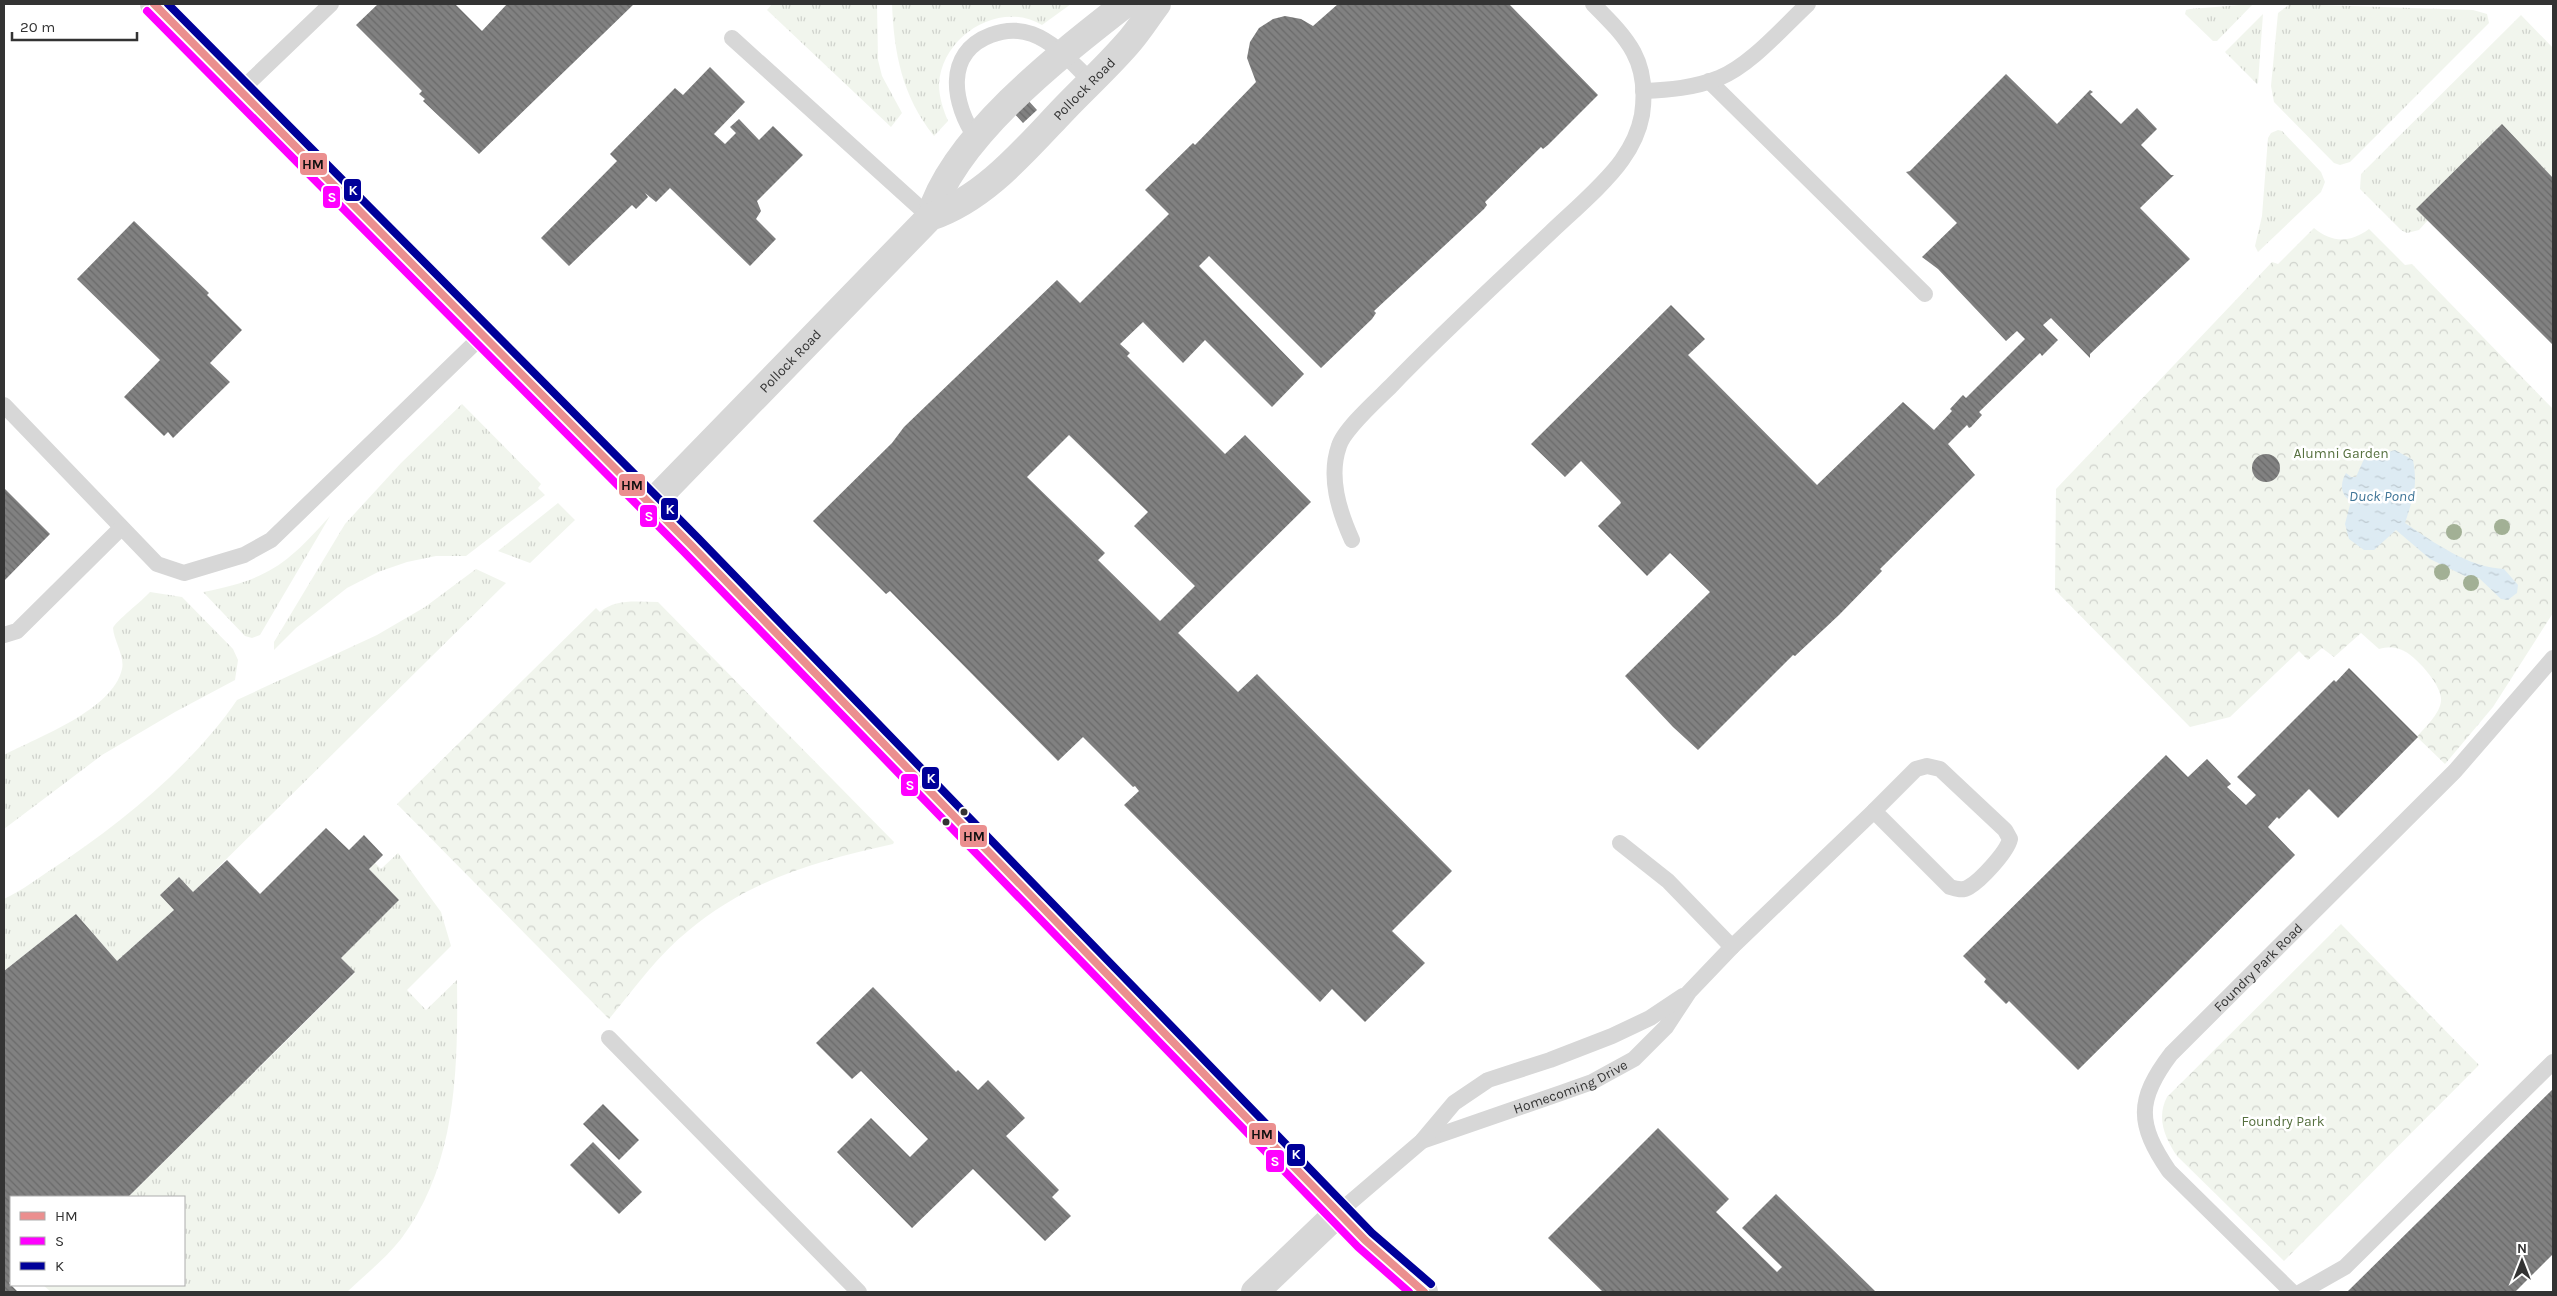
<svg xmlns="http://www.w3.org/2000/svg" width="2557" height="1296" viewBox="0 0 2557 1296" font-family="Karla,sans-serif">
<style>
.grass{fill:url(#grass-tufts)}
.forest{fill:url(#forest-crowns)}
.water{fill:url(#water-ripples)}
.building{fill:url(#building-back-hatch);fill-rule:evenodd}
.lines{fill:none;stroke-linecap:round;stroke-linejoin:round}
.service{stroke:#d7d7d7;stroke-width:16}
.minor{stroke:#d7d7d7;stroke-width:28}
.bus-1-casing{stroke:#fff;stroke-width:11}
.bus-2-casing{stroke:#fff;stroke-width:11}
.bus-3-casing{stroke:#fff;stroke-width:11}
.bus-1{stroke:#eb8f8f;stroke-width:8}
.bus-2{stroke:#f0f;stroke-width:8}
.bus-3{stroke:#009;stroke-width:8}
.tree{fill:#a2b095}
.bus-dot{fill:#333;stroke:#fff;stroke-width:2}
.labels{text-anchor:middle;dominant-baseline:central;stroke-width:5;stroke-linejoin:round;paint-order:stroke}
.street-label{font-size:14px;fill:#333;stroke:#fff}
.park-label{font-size:14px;fill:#56703f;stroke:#fff}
.water-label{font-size:15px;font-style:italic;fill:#3f7597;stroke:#fff}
.line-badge{stroke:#fff;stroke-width:2}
.badge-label{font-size:14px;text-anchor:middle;font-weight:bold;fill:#fff}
.pale-badge-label{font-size:14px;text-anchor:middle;font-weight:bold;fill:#111}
</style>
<defs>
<pattern id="grass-tufts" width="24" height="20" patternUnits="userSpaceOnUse" patternTransform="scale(1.25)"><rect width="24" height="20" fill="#f1f5ed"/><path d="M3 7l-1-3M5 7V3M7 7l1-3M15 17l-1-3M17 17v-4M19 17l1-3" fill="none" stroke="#cfd2cc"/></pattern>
<pattern id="forest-crowns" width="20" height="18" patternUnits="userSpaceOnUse" patternTransform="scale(1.25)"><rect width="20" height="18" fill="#f1f5ed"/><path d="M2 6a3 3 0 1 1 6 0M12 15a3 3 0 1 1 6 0" fill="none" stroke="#cfd2cc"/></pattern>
<pattern id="water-ripples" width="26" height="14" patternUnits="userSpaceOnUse" patternTransform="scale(1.25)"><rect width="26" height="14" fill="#ddebf3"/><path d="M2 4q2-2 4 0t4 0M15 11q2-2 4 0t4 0" fill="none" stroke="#becad1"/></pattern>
<pattern id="building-back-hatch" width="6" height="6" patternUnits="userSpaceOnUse" patternTransform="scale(1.25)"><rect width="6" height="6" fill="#818181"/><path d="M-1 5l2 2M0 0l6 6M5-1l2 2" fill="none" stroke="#6a6a6a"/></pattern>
</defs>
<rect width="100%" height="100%" fill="#fff"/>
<path class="grass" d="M 772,4 L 877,4 L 878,60 L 882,76 L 902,113 L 891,127 L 767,10 Z
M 892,4 L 1071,4 L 1042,25 C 1000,0 942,35 939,84 C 939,97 943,109 948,121 L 934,136 C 902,96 894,53 892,4 Z
M 2253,4 L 2217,41 L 2213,41 L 2185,14 L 2186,10 L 2190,9 Z
M 2290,4 L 2473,10 L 2487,14 L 2489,23 L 2350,162 L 2340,165 L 2334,163 L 2274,102 L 2271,86 L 2278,13 Z
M 2263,14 L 2258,83 L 2257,84 L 2225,52 Z
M 2521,15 L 2553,48 L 2553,178 L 2502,125 L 2417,209 L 2428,220 L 2419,230 L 2407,233 L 2401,230 L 2360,189 L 2361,174 Z
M 2278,130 L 2282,131 L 2321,172 L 2325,182 L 2321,192 L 2258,252 L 2255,246 L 2262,216 L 2268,138 L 2271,133 Z
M 462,404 L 541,484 L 538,488 L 545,495 L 466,556 L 436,556 L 407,562 L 378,572 L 347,588 L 296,628 L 274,650 L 274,642 L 345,524 L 401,463 Z
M 558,503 L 575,520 L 530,563 L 498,551 Z
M 330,516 L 260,635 L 252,638 L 245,636 L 203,592 C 269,579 286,565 330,516 Z
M 476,569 L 506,583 L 193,892 L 179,877 L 160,895 L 174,910 L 117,961 L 76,914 L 4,971 L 4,899 C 21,891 37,879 52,869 C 118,826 193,765 237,700 L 377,635 L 425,607 Z
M 150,592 L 182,597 L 233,649 L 238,660 L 235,680 L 175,712 L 102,755 L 4,829 L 4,755 C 38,737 113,710 122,669 C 125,657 114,641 113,628 C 116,621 142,601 150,592 Z
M 398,853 L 441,912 L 451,946 L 407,990 L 426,1010 L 457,980 C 458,1068 457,1165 401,1239 C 386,1258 365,1275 347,1292 L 51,1292 L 43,1285 L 184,1285 L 184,1197 L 128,1197 L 355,973 L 341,958 L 399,900 L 369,869 L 375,863 L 381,869 Z"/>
<path class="forest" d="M 2314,228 C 2332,243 2350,243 2369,229 L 2405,265 L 2412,264 L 2553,409 L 2553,613 L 2493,707 L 2445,764 L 2417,737 C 2425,727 2440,714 2441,701 C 2443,686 2415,655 2402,650 C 2393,646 2387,647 2379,649 L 2361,633 L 2334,657 L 2322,648 L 2308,660 L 2299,651 L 2230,717 L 2190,727 L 2055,590 L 2056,489 L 2272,262 L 2278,264 Z
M 658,602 L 894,842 L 893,844 C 817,861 750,879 688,931 C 658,955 634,989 609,1019 L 397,804 L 596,608 L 600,612 C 616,598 638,602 658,602 Z
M 2341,924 L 2479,1065 L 2284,1261 L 2177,1156 C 2165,1138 2156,1118 2167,1097 Z"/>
<path class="water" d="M 2395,450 L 2413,460 C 2418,487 2413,498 2405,523 C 2435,543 2467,567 2504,569 L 2518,585 L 2517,593 L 2513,596 L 2508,600 L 2501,599 L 2479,578 L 2465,576 L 2430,559 L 2396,530 L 2374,550 L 2364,550 L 2349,539 L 2345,524 L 2351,501 C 2340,495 2340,483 2346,473 L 2351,477 L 2356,477 L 2364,459 Z"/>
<path class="building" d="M 378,4 L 455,4 L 482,31 L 507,4 L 634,4 L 479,154 L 423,101 L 425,99 L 419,94 L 422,91 L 356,25 Z
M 1338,4 L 1509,4 L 1598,95 L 1548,145 L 1543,149 L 1541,147 L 1485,202 L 1487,205 L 1484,209 L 1374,311 L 1376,313 L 1372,319 L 1321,368 L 1209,256 L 1199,266 L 1304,374 L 1272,407 L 1205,340 L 1183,363 L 1143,322 L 1120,344 L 1130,353 L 1127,356 L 1225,454 L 1245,435 L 1311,502 L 1178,633 L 1238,692 L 1257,674 L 1452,871 L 1392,931 L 1425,963 L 1365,1022 L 1332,989 L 1320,1002 L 1124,805 L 1139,791 L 1135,786 L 1133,787 L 1083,737 L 1058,761 L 890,591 L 886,594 L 813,521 L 892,443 L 904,427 L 1057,280 L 1080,303 L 1169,214 L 1145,190 L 1193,143 L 1195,145 L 1256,82 L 1247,58 L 1250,42 L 1259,28 L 1273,19 L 1285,16 L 1301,19 L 1313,26 ZM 1069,435 L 1148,512 L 1134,526 L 1195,586 L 1160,621 L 1098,560 L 1105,553 L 1027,477 Z
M 710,67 L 745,102 L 714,134 L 725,144 L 736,133 L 730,127 L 739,119 L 759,140 L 773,126 L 803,155 L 757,201 L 761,211 L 756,219 L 776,239 L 750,266 L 670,188 L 656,202 L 645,193 L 648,197 L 636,209 L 632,205 L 569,266 L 541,238 L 617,161 L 610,154 L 675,88 L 683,95 Z
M 2006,74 L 2057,124 L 2090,90 L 2093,92 L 2090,94 L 2121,124 L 2137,108 L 2157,129 L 2141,145 L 2171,175 L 2174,175 L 2140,208 L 2190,259 L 2090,354 L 2090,358 L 2051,318 L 2043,325 L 2058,340 L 2042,356 L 2040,353 L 1979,412 L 1982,415 L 1971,427 L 1969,428 L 1967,425 L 1948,444 L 1975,475 L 1880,569 L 1882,571 L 1839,615 L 1795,656 L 1793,655 L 1698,750 L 1673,727 L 1625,676 L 1710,592 L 1670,553 L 1647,576 L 1598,526 L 1621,503 L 1620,501 L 1581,461 L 1565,477 L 1531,444 L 1671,305 L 1705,339 L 1688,355 L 1817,485 L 1903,402 L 1934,430 L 1952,411 L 1950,409 L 1961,397 L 1963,395 L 1966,398 L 2025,339 L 2017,331 L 2006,341 L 1938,269 L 1922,257 L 1957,223 L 1906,172 L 1910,171 Z
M 1026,98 L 1037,110 L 1023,123 L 1012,111 Z
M 2502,124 L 2553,178 L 2553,345 L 2416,209 Z
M 134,221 L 209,293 L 207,295 L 242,330 L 210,363 L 230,382 L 173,438 L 168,432 L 164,436 L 124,397 L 160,360 L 77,279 Z
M2252 468a14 14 0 1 1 28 0a14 14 0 1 1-28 0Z
M 4,488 L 50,534 L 4,581 Z
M 2349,668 L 2418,737 L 2338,818 L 2309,789 L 2279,819 L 2277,817 L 2268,827 L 2295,855 L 2078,1070 L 2009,1001 L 2006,1004 L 1984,982 L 1986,979 L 1963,956 L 2166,755 L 2188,777 L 2207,759 L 2231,784 L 2227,787 L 2246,805 L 2256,795 L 2237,777 L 2334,680 L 2336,682 Z
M 326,828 L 349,850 L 364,835 L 383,855 L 369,869 L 399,900 L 341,958 L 355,972 L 128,1197 L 11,1197 L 11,1281 L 9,1283 L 18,1292 L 4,1292 L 4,971 L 76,914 L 117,961 L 174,910 L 160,895 L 179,877 L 193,892 L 227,860 L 260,894 Z
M 873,987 L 956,1072 L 958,1070 L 978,1090 L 988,1080 L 1025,1118 L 1006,1136 L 1059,1190 L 1052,1197 L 1071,1216 L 1045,1241 L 973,1169 L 912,1228 L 837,1152 L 871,1118 L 910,1157 L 928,1139 L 861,1071 L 852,1079 L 816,1043 Z
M 2553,1089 L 2553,1254 L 2515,1292 L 2347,1292 Z
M 603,1104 L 639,1140 L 619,1160 L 583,1124 Z
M 1658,1128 L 1729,1199 L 1716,1212 L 1777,1272 L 1782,1267 L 1742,1228 L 1776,1194 L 1876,1292 L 1603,1292 L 1548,1238 Z
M 593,1142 L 642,1192 L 619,1214 L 570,1165 Z"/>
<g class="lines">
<g class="service">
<path d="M 732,38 L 930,217"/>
<path d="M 1709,81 L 1925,294"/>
<path d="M 240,91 L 331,4"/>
<path d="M 1643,91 C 1669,90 1694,88 1719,78 C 1751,65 1783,27 1808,4"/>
<path d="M 976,138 C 953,105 943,53 991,35 C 1004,30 1018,29 1032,34 C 1056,43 1073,64 1091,81"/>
<path d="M 4,405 L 157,564 L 184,573 L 244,555 L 271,540 L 482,336"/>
<path d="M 1352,540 C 1339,511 1328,477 1339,446 C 1344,429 1378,399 1391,386 C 1442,333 1497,283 1551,232 C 1572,212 1606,183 1622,160 C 1632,146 1639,131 1642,115 C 1650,61 1628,39 1593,4"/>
<path d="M 4,635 L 17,631 L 121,528"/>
<path d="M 1927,766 L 1940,769 L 2005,830 L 2010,839 C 2007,852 1981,880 1969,887 C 1963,891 1956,889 1950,887 L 1874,811 L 1916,769 Z"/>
<path d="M 1620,843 L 1668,881 L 1732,947"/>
<path d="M 609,1038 L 859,1292"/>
<path id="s1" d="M 1422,1141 L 1561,1093 L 1592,1082 L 1634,1059 L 1666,1027 L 1689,992 L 1732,947 L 1874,811"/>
<path d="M 1339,1212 L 1422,1141 L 1454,1103 L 1488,1080 L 1550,1060 L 1612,1036 L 1650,1018 L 1683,996"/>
<path id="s2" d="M 2292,1292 L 2169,1171 C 2137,1124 2136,1100 2171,1054 L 2455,771 L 2553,658"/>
<path d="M 2301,1292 L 2345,1267 L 2553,1062"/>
</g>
<g class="minor">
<path d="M 154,4 L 691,545 L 1365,1240 L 1424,1292"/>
<path d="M 930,217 C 953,137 1061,54 1125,4"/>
<path id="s3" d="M 650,505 L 930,217 C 984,199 1024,151 1063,110 C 1084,88 1107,67 1127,44 C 1138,32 1147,17 1157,4"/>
<path d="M 1255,1292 L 1339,1212"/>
</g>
<g class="bus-1-casing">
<path id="bus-1" d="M 154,4 L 691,545 L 1365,1240 L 1424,1292"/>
</g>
<g class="bus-2-casing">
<path id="bus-2" d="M 147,11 L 684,552 L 1358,1247 L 1409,1292"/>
</g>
<g class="bus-3-casing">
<path id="bus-3" d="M 168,4 L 698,538 L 1372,1233 L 1431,1284"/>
</g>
<use href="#bus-1" class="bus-1"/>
<use href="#bus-2" class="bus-2"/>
<use href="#bus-3" class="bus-3"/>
</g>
<g class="tree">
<circle cx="2502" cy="527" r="8"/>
<circle cx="2454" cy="532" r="8"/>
<circle cx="2442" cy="572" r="8"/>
<circle cx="2471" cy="583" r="8"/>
</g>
<g class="bus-dot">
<circle cx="964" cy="812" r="4.5"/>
<circle cx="946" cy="822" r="4.5"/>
</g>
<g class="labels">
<g class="street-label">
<text stroke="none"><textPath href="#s3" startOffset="604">Pollock Road</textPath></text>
<text stroke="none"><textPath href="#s3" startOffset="201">Pollock Road</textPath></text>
<text stroke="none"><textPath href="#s2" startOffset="425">Foundry Park Road</textPath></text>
<text stroke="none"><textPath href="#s1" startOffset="158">Homecoming Drive</textPath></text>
</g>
<g class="park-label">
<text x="2341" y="453">Alumni Garden</text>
<text x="2283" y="1121">Foundry Park</text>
</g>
<g class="water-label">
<text x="2382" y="496">Duck Pond</text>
</g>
</g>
<g class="line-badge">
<rect x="299" y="152" width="29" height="24" rx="5" fill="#eb8f8f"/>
<rect x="343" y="178" width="19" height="24" rx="5" fill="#009"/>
<rect x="322" y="185" width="19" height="24" rx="5" fill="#f0f"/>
<rect x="618" y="473" width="28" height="24" rx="5" fill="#eb8f8f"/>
<rect x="660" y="497" width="19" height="24" rx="5" fill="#009"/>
<rect x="639" y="504" width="19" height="24" rx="5" fill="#f0f"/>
<rect x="921" y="766" width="19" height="24" rx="5" fill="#009"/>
<rect x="900" y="773" width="19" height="24" rx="5" fill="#f0f"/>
<rect x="959" y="824" width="29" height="24" rx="5" fill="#eb8f8f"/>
<rect x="1248" y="1122" width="29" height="24" rx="5" fill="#eb8f8f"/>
<rect x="1286" y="1143" width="20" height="24" rx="5" fill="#009"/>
<rect x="1265" y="1149" width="20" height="24" rx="5" fill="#f0f"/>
</g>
<g class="badge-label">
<text x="353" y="195">K</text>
<text x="332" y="202">S</text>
<text x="670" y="514">K</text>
<text x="649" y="521">S</text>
<text x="931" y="783">K</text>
<text x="910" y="790">S</text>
<text x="1296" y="1159">K</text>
<text x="1275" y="1166">S</text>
</g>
<g class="pale-badge-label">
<text x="313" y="169">HM</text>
<text x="632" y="490">HM</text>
<text x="974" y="841">HM</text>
<text x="1262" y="1139">HM</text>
</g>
<rect width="2557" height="1296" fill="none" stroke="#333333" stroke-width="10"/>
<rect x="10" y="1196" width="175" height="90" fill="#ffffff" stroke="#adadad"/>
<rect x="20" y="1212" width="25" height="8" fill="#eb8f8f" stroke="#adadad"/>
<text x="55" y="1221" font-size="15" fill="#333333">HM</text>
<rect x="20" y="1237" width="25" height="8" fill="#ff00ff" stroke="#adadad"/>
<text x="55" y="1246" font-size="15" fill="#333333">S</text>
<rect x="20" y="1262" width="25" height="8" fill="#000099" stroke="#adadad"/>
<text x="55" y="1271" font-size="15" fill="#333333">K</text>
<g transform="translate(2522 1261)" stroke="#ffffff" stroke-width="4" paint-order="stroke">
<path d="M0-4L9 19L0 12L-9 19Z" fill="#333333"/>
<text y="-8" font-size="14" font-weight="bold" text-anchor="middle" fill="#333333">N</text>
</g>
<path d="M12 32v8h125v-8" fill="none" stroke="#333333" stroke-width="2.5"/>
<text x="20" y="32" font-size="15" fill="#333333" stroke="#ffffff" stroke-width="4" paint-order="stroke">20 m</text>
</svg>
